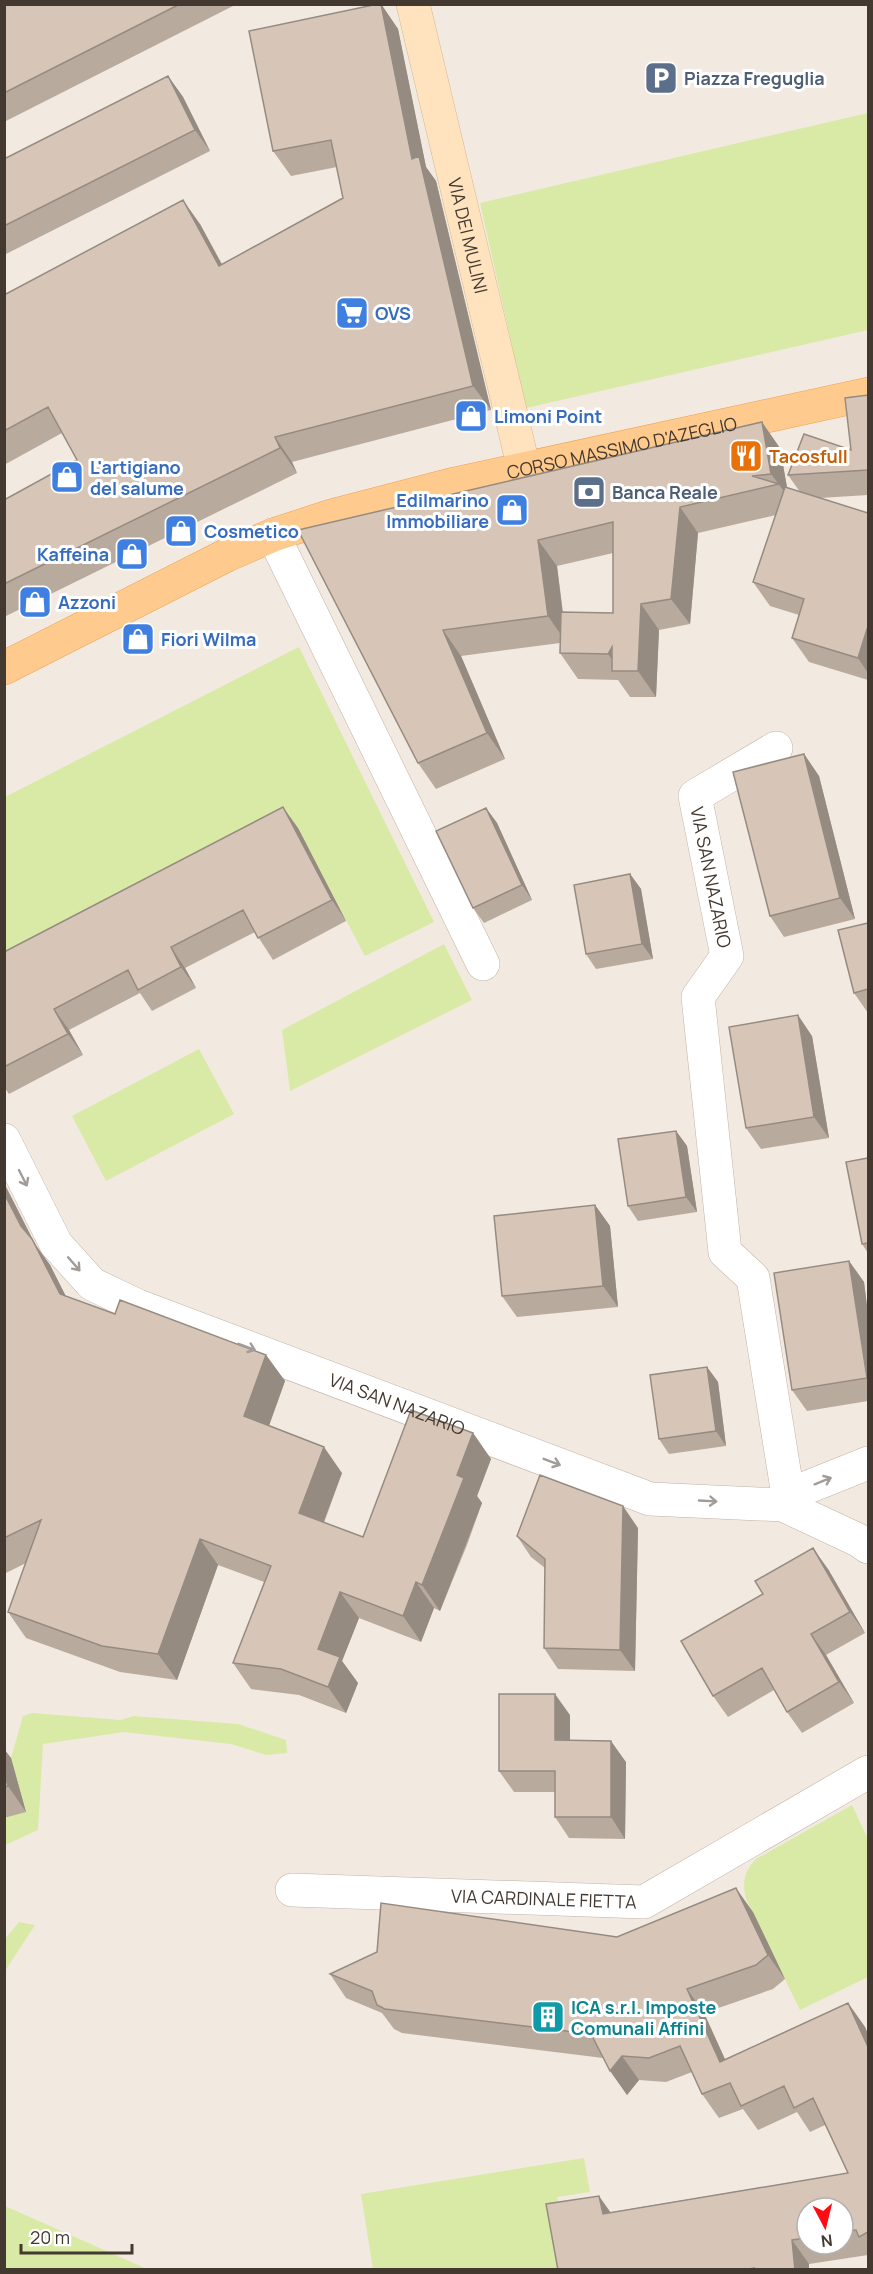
<svg xmlns="http://www.w3.org/2000/svg" width="873" height="2274" viewBox="0 0 873 2274" font-family="Manrope,sans-serif">
<style>
.green{fill:#d8eaa5}
.lines{fill:none;stroke-linecap:round;stroke-linejoin:round}
.street-casing{stroke:#c0b2a6;stroke-width:34}
.secondary-casing{stroke:#d9b88e;stroke-width:34}
.primary-casing{stroke:#eca355;stroke-width:34}
.street{stroke:#fff;stroke-width:33}
.secondary{stroke:#ffe3be;stroke-width:33}
.primary{stroke:#ffca8d;stroke-width:33}
.wall{fill:#b9aa9e;fill-rule:evenodd}
.shaded-wall{fill:#968b81}
.building{fill:#d7c6b8;stroke:#968b81;stroke-width:1.5}
.oneway{stroke:#a19c98}
.labels{text-anchor:middle;dominant-baseline:central;stroke-width:6;stroke-linejoin:round;paint-order:stroke}
.service-label{font-size:18px;font-weight:bold;fill:#4e5e75;stroke:#fff;text-anchor:start}
.street-label{font-size:18px;fill:#433931;stroke:#fff}
.shop-label{font-size:18px;font-weight:bold;fill:#366cbe;stroke:#fff;text-anchor:start}
.food-label{font-size:18px;font-weight:bold;fill:#c56008;stroke:#fff;text-anchor:start}
.culture-label{font-size:18px;font-weight:bold;fill:#0d838f;stroke:#fff;text-anchor:start}
</style>
<rect width="100%" height="100%" fill="#f2eae1"/>
<path class="green" d="M 868,113 L 868,330 L 526,408 L 480,203 Z
M 299,647 L 434,922 L 365,956 L 297,828 L 5,981 L 5,797 Z
M 444,944 L 472,1000 L 290,1091 L 282,1030 Z
M 199,1049 L 234,1114 L 106,1181 L 72,1116 Z
M 32,1713 L 121,1720 L 133,1716 L 238,1724 L 286,1740 L 287,1753 L 266,1755 L 231,1744 L 124,1732 L 43,1744 L 38,1830 L 5,1845 L 5,1818 L 26,1811 L 11,1758 L 23,1716 Z
M 852,1805 L 868,1839 L 868,1977 L 800,2010 L 746,1899 C 742,1883 744,1871 756,1859 Z
M 19,1922 L 35,1925 L 5,1971 L 5,1939 Z
M 584,2158 L 590,2192 L 557,2197 L 570,2270 L 373,2269 L 361,2194 Z
M 5,2206 L 147,2269 L 5,2269 Z"/>
<g class="lines">
<g class="street-casing">
<g id="street">
<path d="M 273,535 L 483,964"/>
<path id="s1" d="M 776,748 L 695,796 L 727,956 L 698,997 L 725,1252 L 753,1278 L 788,1495"/>
<path id="s2" d="M 4,1140 L 56,1244 L 92,1284 L 138,1306 L 650,1499 L 783,1505 L 858,1540 L 868,1547"/>
<path d="M 783,1505 L 788,1495 L 868,1463"/>
<path id="s3" d="M 292,1890 L 644,1902 L 868,1772"/>
</g>
</g>
<g class="secondary-casing">
<g id="secondary">
<path id="s4" d="M 413,4 L 524,469"/>
</g>
</g>
<g class="primary-casing">
<g id="primary">
<path id="s5" d="M 4,668 L 227,555 L 273,535 L 331,516 L 454,484 L 868,394"/>
</g>
</g>
<use href="#street" class="street"/>
<use href="#secondary" class="secondary"/>
<use href="#primary" class="primary"/>
</g>
<path class="wall" d="M 4,4 L 237,4 L 4,122 Z
M 381,4 L 398,29 L 426,167 L 436,181 L 491,410 L 292,462 L 297,473 L 4,617 L 4,500 L 77,460 L 62,433 L 4,465 L 4,295 L 200,224 L 222,264 L 343,198 L 337,167 L 291,176 L 273,151 Z
M 168,76 L 183,97 L 210,151 L 4,255 L 4,159 Z
M 868,395 L 868,495 L 820,498 L 868,513 L 868,680 L 809,662 L 792,638 L 799,615 L 770,606 L 753,582 L 776,515 L 698,533 L 690,624 L 659,630 L 656,697 L 630,697 L 618,680 L 578,679 L 560,653 L 560,643 L 461,656 L 505,759 L 436,789 L 418,763 L 298,530 L 780,448 L 787,488 L 800,492 L 788,475 L 851,450 ZM 613,553 L 613,613 L 563,612 L 557,566 Z
M 804,754 L 819,776 L 855,919 L 784,937 L 770,916 Z
M 486,808 L 497,823 L 532,900 L 484,923 L 473,908 Z
M 298,828 L 346,921 L 273,960 L 255,932 L 185,968 L 196,988 L 152,1011 L 140,993 L 69,1030 L 83,1055 L 9,1094 L 4,1087 L 4,952 Z
M 630,874 L 641,889 L 653,959 L 596,969 L 586,954 Z
M 868,923 L 868,1013 L 854,993 Z
M 812,1036 L 829,1138 L 761,1149 L 746,1128 Z
M 676,1131 L 687,1146 L 697,1212 L 638,1221 L 628,1206 Z
M 868,1158 L 868,1253 L 862,1244 Z
M 4,1183 L 35,1244 L 50,1265 L 66,1297 L 115,1314 L 266,1355 L 285,1381 L 269,1426 L 342,1473 L 324,1523 L 363,1537 L 473,1433 L 491,1459 L 477,1496 L 482,1503 L 467,1545 L 440,1611 L 434,1608 L 421,1642 L 359,1618 L 342,1661 L 358,1683 L 346,1713 L 299,1695 L 251,1689 L 233,1663 L 264,1582 L 218,1565 L 177,1680 L 120,1672 L 26,1638 L 8,1612 L 26,1563 L 4,1574 Z
M 595,1205 L 610,1226 L 618,1307 L 517,1317 L 502,1296 Z
M 849,1261 L 864,1282 L 868,1314 L 868,1401 L 807,1411 L 792,1390 Z
M 707,1367 L 718,1382 L 726,1446 L 669,1454 L 659,1439 Z
M 638,1528 L 635,1671 L 558,1669 L 544,1648 L 545,1568 L 531,1557 L 517,1536 Z
M 828,1569 L 865,1633 L 826,1655 L 854,1703 L 802,1733 L 787,1712 L 774,1690 L 728,1717 L 713,1696 Z
M 570,1715 L 570,1740 L 626,1762 L 625,1839 L 569,1838 L 555,1817 L 555,1792 L 514,1792 L 499,1771 Z
M 4,1749 L 11,1758 L 26,1812 L 4,1818 Z
M 753,1912 L 785,1979 L 773,1989 L 704,2013 L 725,2059 L 848,2003 L 865,2027 L 868,2034 L 868,2255 L 809,2264 L 809,2270 L 558,2270 L 611,2212 L 848,2173 L 825,2125 L 810,2132 L 797,2112 L 758,2130 L 743,2109 L 719,2118 L 702,2094 L 692,2072 L 666,2082 L 639,2080 L 627,2095 L 603,2058 L 402,2033 L 394,2029 L 382,2013 L 346,1998 L 330,1974 L 617,1937 ZM 807,2208 L 843,2208 L 843,2244 L 807,2244 Z"/>
<path class="shaded-wall" d="M 381,4 L 398,29 L 426,167 L 436,181 L 491,410 L 473,386 L 412,159 Z
M 168,76 L 183,97 L 210,151 L 195,130 Z
M 183,200 L 200,224 L 236,291 L 219,266 Z
M 762,422 L 780,448 L 789,498 L 771,474 Z
M 275,437 L 292,462 L 297,473 L 280,448 Z
M 680,507 L 698,533 L 690,624 L 671,599 Z
M 538,540 L 557,566 L 566,642 L 548,616 Z
M 641,604 L 659,630 L 656,697 L 638,671 Z
M 868,626 L 868,673 L 858,658 Z
M 443,630 L 461,656 L 505,759 L 487,733 Z
M 612,647 L 620,671 L 608,654 Z
M 804,754 L 819,776 L 855,919 L 840,898 Z
M 283,807 L 298,828 L 346,921 L 332,900 Z
M 486,808 L 497,823 L 532,900 L 522,885 Z
M 630,874 L 641,889 L 653,959 L 642,944 Z
M 171,947 L 185,968 L 196,988 L 181,967 Z
M 54,1009 L 69,1030 L 83,1055 L 68,1034 Z
M 798,1015 L 812,1036 L 829,1138 L 814,1117 Z
M 676,1131 L 687,1146 L 697,1212 L 686,1197 Z
M 4,1183 L 35,1244 L 50,1265 L 78,1320 L 60,1294 L 21,1226 L 4,1193 Z
M 595,1205 L 610,1226 L 618,1307 L 603,1286 Z
M 849,1261 L 864,1282 L 868,1314 L 868,1381 L 867,1378 Z
M 266,1355 L 285,1381 L 263,1442 L 244,1416 Z
M 707,1367 L 718,1382 L 726,1446 L 716,1431 Z
M 473,1433 L 491,1459 L 477,1496 L 482,1503 L 440,1611 L 422,1585 L 457,1475 Z
M 324,1447 L 342,1473 L 317,1539 L 299,1513 Z
M 623,1506 L 638,1528 L 635,1671 L 620,1650 Z
M 200,1539 L 218,1565 L 177,1680 L 158,1654 Z
M 813,1548 L 828,1569 L 865,1633 L 850,1612 Z
M 416,1582 L 434,1608 L 421,1642 L 403,1616 Z
M 340,1592 L 359,1618 L 342,1661 L 358,1683 L 346,1713 L 328,1687 L 318,1649 Z
M 811,1634 L 826,1655 L 854,1703 L 839,1682 Z
M 555,1694 L 570,1715 L 570,1761 L 555,1740 Z
M 611,1741 L 626,1762 L 625,1839 L 611,1817 Z
M 4,1749 L 11,1758 L 26,1812 L 8,1786 L 4,1773 Z
M 736,1888 L 753,1912 L 785,1979 L 768,1955 Z
M 687,1989 L 704,2013 L 737,2086 L 720,2062 Z
M 848,2003 L 865,2027 L 868,2034 L 868,2047 Z
M 622,2056 L 639,2080 L 627,2095 L 610,2071 Z
M 599,2196 L 616,2220 L 603,2214 Z
M 792,2240 L 809,2264 L 809,2270 L 795,2270 Z"/>
<path class="building" d="M 4,4 L 180,4 L 4,93 Z
M 378,4 L 381,4 L 412,159 L 419,156 L 473,386 L 275,437 L 280,448 L 4,584 L 4,500 L 77,460 L 48,407 L 4,431 L 4,295 L 183,200 L 219,266 L 343,198 L 331,140 L 273,151 L 249,31 Z
M 168,76 L 195,130 L 4,226 L 4,159 Z
M 868,395 L 868,470 L 788,475 L 804,434 L 851,450 L 845,398 Z
M 762,422 L 771,474 L 752,476 L 779,484 L 680,507 L 671,599 L 641,604 L 638,671 L 612,671 L 612,647 L 608,654 L 560,653 L 561,612 L 613,613 L 613,522 L 538,540 L 548,616 L 443,630 L 487,733 L 418,763 L 298,530 Z
M 785,487 L 868,513 L 868,626 L 858,658 L 792,638 L 804,599 L 753,582 Z
M 804,754 L 840,898 L 770,916 L 733,772 Z
M 283,807 L 332,900 L 258,938 L 243,910 L 171,947 L 181,967 L 138,990 L 128,970 L 54,1009 L 68,1034 L 4,1067 L 4,952 Z
M 486,808 L 522,885 L 473,908 L 436,831 Z
M 630,874 L 642,944 L 586,954 L 574,885 Z
M 868,923 L 868,989 L 854,993 L 838,930 Z
M 798,1015 L 814,1117 L 746,1128 L 729,1027 Z
M 676,1131 L 686,1197 L 628,1206 L 618,1139 Z
M 868,1158 L 868,1243 L 862,1244 L 846,1162 Z
M 4,1193 L 21,1226 L 32,1239 L 60,1294 L 115,1314 L 120,1300 L 266,1355 L 244,1416 L 324,1447 L 299,1513 L 363,1537 L 411,1410 L 473,1433 L 457,1475 L 464,1478 L 448,1519 L 422,1585 L 416,1582 L 403,1616 L 340,1592 L 318,1649 L 340,1657 L 328,1687 L 281,1669 L 233,1663 L 271,1566 L 200,1539 L 158,1654 L 102,1646 L 8,1612 L 41,1520 L 4,1538 Z
M 595,1205 L 603,1286 L 502,1296 L 494,1216 Z
M 849,1261 L 867,1378 L 792,1390 L 774,1273 Z
M 707,1367 L 716,1431 L 659,1439 L 650,1375 Z
M 540,1475 L 623,1506 L 620,1650 L 544,1648 L 545,1559 L 517,1536 Z
M 813,1548 L 850,1612 L 811,1634 L 839,1682 L 787,1712 L 762,1668 L 713,1696 L 681,1641 L 763,1594 L 755,1581 Z
M 499,1694 L 555,1694 L 555,1740 L 611,1741 L 611,1817 L 555,1817 L 555,1771 L 499,1771 Z
M 4,1773 L 8,1786 L 4,1787 Z
M 736,1888 L 768,1955 L 756,1965 L 687,1989 L 720,2062 L 848,2003 L 868,2047 L 868,2232 L 859,2237 L 856,2230 L 843,2232 L 843,2208 L 807,2208 L 807,2238 L 792,2240 L 795,2270 L 754,2270 L 754,2268 L 745,2270 L 558,2270 L 546,2204 L 599,2196 L 603,2214 L 848,2173 L 813,2098 L 794,2108 L 784,2086 L 741,2106 L 730,2083 L 702,2094 L 680,2046 L 649,2058 L 622,2056 L 610,2071 L 591,2034 L 385,2009 L 377,2005 L 372,1991 L 330,1974 L 377,1952 L 381,1903 L 617,1937 Z"/>
<defs><path id="oneway-shaft" d="M-6 0H5M1.5-3L5.5 0L1.5 3" fill="none" stroke-width="1.6" stroke-linecap="round" stroke-linejoin="round" transform="scale(1.5)"/></defs>
<g class="oneway">
<use href="#oneway-shaft" transform="translate(23 1178) rotate(63)"/>
<use href="#oneway-shaft" transform="translate(74 1264) rotate(49)"/>
<use href="#oneway-shaft" transform="translate(247 1347) rotate(21)"/>
<use href="#oneway-shaft" transform="translate(552 1462) rotate(21)"/>
<use href="#oneway-shaft" transform="translate(823 1481) rotate(-22)"/>
<use href="#oneway-shaft" transform="translate(708 1501) rotate(3)"/>
</g>
<defs>
<g id="parking-square" transform="scale(1.725)"><rect x="-9" y="-9" width="18" height="18" rx="4" fill="#5c6f8a" stroke="#fff"/><path d="M-3.5-5.5H1a3.5 3.5 0 0 1 0 7H-1V5.5H-3.5ZM-1-3.4V-.6H.8a1.4 1.4 0 0 0 0-2.8Z" fill="#fff"/></g>
<g id="supermarket-square" transform="scale(1.725)"><rect x="-9" y="-9" width="18" height="18" rx="4" fill="#3f7fe0" stroke="#fff"/><path d="M-6-5.5h2.5l.6 2H6L4.5 2H-2.5L-4.4-4H-6ZM-1.5 3.2a1.3 1.3 0 1 0 .1 0ZM3 3.2a1.3 1.3 0 1 0 .1 0Z" fill="#fff"/></g>
<g id="shop-square" transform="scale(1.725)"><rect x="-9" y="-9" width="18" height="18" rx="4" fill="#3f7fe0" stroke="#fff"/><path d="M-5-2.5h2.3a2.7 3.5 0 0 1 5.4 0H5L5.5 6h-11ZM-1.5-2.5h3a1.5 2.3 0 0 0-3 0Z" fill="#fff"/></g>
<g id="restaurant-square" transform="scale(1.725)"><rect x="-9" y="-9" width="18" height="18" rx="4" fill="#e8710a" stroke="#fff"/><path d="M-5-6h1v4h1v-4h1v4h1v-4h1v5L-1.5 .5V6h-2V.5L-5-1ZM5-6V6H3V1.5H1.5Q1.5-4 5-6Z" fill="#fff"/></g>
<g id="bank-square" transform="scale(1.725)"><rect x="-9" y="-9" width="18" height="18" rx="4" fill="#5c6f8a" stroke="#fff"/><path d="M-6-4H6V4H-6ZM0-2.3a2.3 2.3 0 1 0 0 4.6a2.3 2.3 0 1 0 0-4.6Z" fill="#fff"/></g>
<g id="building-square" transform="scale(1.725)"><rect x="-9" y="-9" width="18" height="18" rx="4" fill="#0f9aa8" stroke="#fff"/><path d="M-4-6H4V6H1V3H-1V6H-4ZM-2.5-4.3h1.7v1.8h-1.7ZM.8-4.3h1.7v1.8H.8ZM-2.5-1h1.7V.8h-1.7ZM.8-1h1.7V.8H.8Z" fill="#fff"/></g>
</defs>
<g fill-rule="evenodd">
<use href="#parking-square" x="661" y="78"/>
<use href="#supermarket-square" x="352" y="313"/>
<use href="#shop-square" x="471" y="416"/>
<use href="#restaurant-square" x="746" y="456"/>
<use href="#shop-square" x="67" y="477"/>
<use href="#bank-square" x="589" y="492"/>
<use href="#shop-square" x="512" y="510"/>
<use href="#shop-square" x="181" y="531"/>
<use href="#shop-square" x="132" y="554"/>
<use href="#shop-square" x="35" y="602"/>
<use href="#shop-square" x="138" y="639"/>
<use href="#building-square" x="548" y="2017"/>
</g>
<g class="labels">
<g class="service-label">
<text x="684" y="78">Piazza Freguglia</text>
<text x="612" y="492">Banca Reale</text>
</g>
<g class="street-label">
<text stroke="none"><textPath href="#s4" startOffset="238">VIA DEI MULINI</textPath></text>
<text stroke="none"><textPath href="#s5" startOffset="660">CORSO MASSIMO D'AZEGLIO</textPath></text>
<text stroke="none"><textPath href="#s1" startOffset="177">VIA SAN NAZARIO</textPath></text>
<text stroke="none"><textPath href="#s2" startOffset="498">VIA SAN NAZARIO</textPath></text>
<text stroke="none"><textPath href="#s3" startOffset="252">VIA CARDINALE FIETTA</textPath></text>
</g>
<g class="shop-label">
<text x="375" y="313">OVS</text>
<text x="494" y="416">Limoni Point</text>
<text x="90" y="467">L'artigiano<tspan x="90" dy="21">del salume</tspan></text>
<text x="489" y="500" text-anchor="end">Edilmarino<tspan x="489" dy="21">Immobiliare</tspan></text>
<text x="204" y="531">Cosmetico</text>
<text x="109" y="554" text-anchor="end">Kaffeina</text>
<text x="58" y="602">Azzoni</text>
<text x="161" y="639">Fiori Wilma</text>
</g>
<g class="food-label">
<text x="769" y="456">Tacosfull</text>
</g>
<g class="culture-label">
<text x="571" y="2007">ICA s.r.l. Imposte<tspan x="571" dy="21">Comunali Affini</tspan></text>
</g>
</g>
<rect width="873" height="2274" fill="none" stroke="#433931" stroke-width="12"/>
<g transform="translate(825 2226) rotate(173)"><circle r="28" fill="#ffffff" stroke="#b4b0ad" stroke-width="1.5"/>
<path d="M0-4.5L10 22L0 15L-10 22Z" fill="#ff0b12"/>
<text y="-9" font-size="16" font-weight="bold" text-anchor="middle" fill="#433931">N</text>
</g>
<path d="M21 2244v9h111v-9" fill="none" stroke="#433931" stroke-width="3"/>
<text x="30" y="2244" font-size="18" fill="#433931" stroke="#ffffff" stroke-width="4.5" paint-order="stroke">20 m</text>
</svg>
